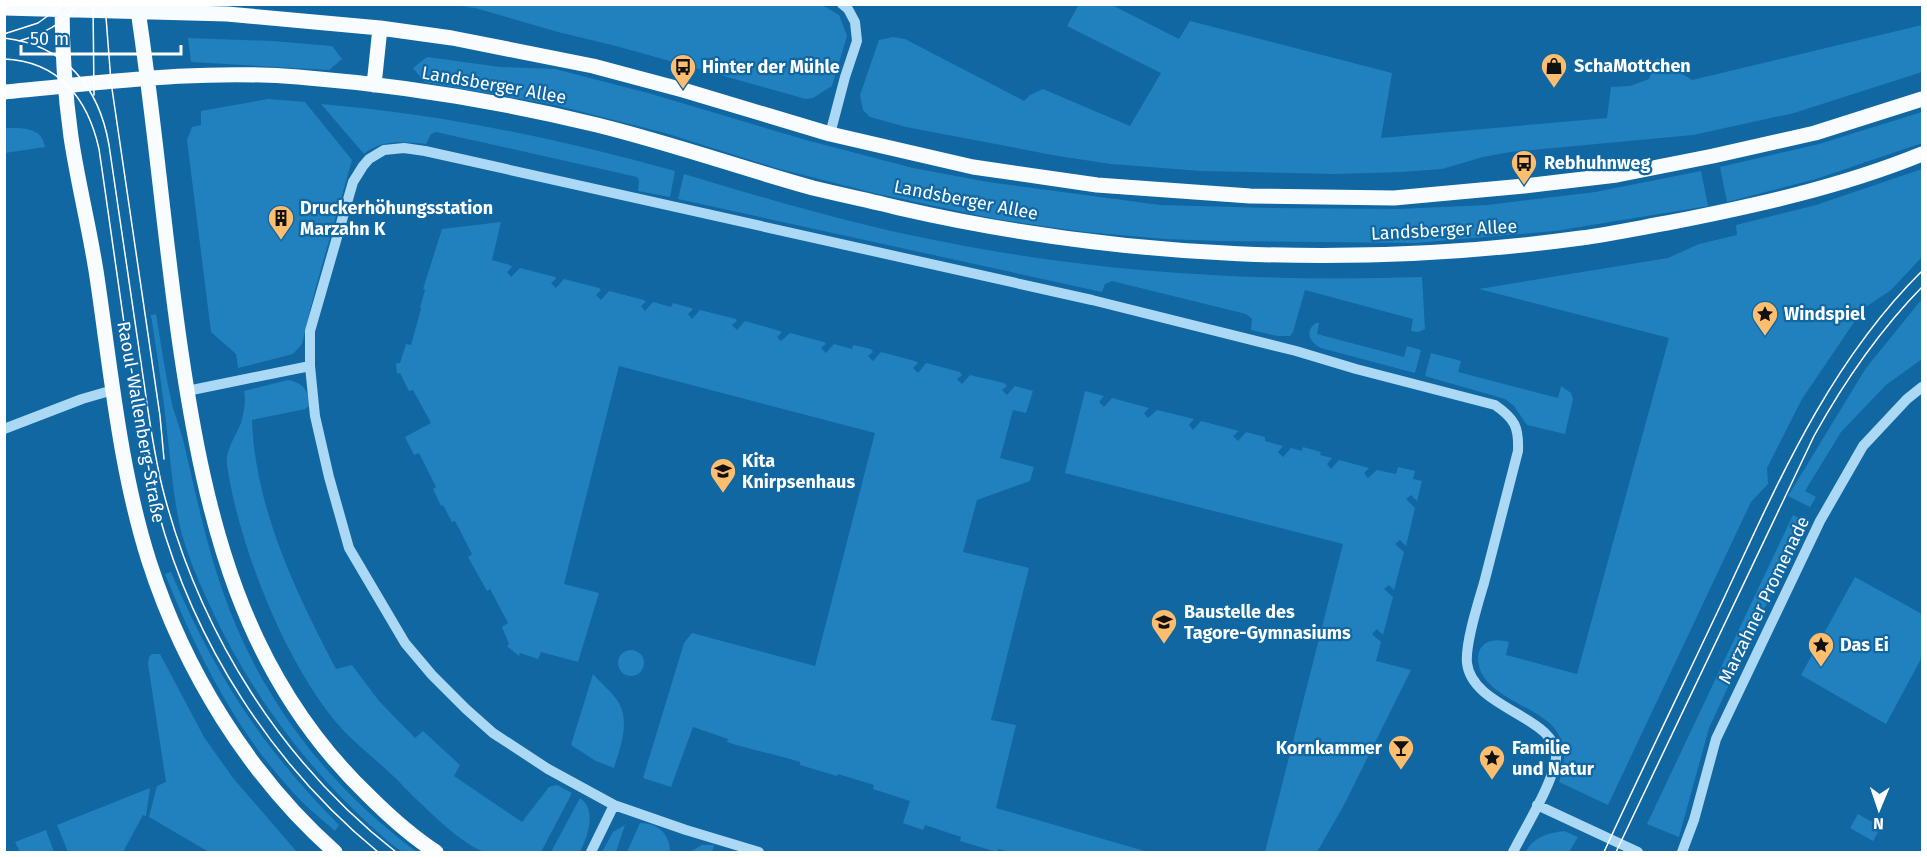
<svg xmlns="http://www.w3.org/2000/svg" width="1927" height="857" viewBox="0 0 1927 857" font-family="'Fira Sans',sans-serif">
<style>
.green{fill:#2081be}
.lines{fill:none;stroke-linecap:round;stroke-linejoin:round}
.minor{stroke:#aad8f5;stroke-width:10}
.major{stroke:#f8fcff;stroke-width:15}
.tram{stroke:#fff;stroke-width:1.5}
.labels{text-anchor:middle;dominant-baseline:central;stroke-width:4.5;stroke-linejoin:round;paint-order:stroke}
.poi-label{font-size:18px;font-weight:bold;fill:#fff;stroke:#1167a1;text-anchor:start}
.street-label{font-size:18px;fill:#fff;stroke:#1167a1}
</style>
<rect width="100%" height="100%" fill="#1167a1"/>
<path class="green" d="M 1079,4 L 1112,5 L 1179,39 L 1190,21 L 1392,73 L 1381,138 L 1607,118 L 1611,87 L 1630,86 L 1649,79 L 1657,58 L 1692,80 L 1922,25 L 1922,72 L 1794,113 L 1693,135 L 1510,152 L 1483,157 L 1442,169 L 1401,172 L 1334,174 L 1201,171 L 1111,164 L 1058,156 L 906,127 L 870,117 L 863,110 L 860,95 L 879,40 L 893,37 L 905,39 L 1024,101 L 1030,95 L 1043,89 L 1130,126 L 1161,73 L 1067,26 Z
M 455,5 L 822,5 L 839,15 L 847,36 L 832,86 L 813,98 L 806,99 L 616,46 L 558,32 L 475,8 Z
M 188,38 L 272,41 L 332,46 L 342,59 L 329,70 L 191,62 Z
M 427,57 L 500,67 L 555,69 L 648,93 L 806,140 L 913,168 L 988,182 L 1160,205 L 1271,208 L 1398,209 L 1487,205 L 1595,192 L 1701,171 L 1708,206 L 1555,231 L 1415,243 L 1217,241 L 1166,239 L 1085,232 L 996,219 L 874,193 L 776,168 L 665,133 L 555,105 L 424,82 L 413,68 Z
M 268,99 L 305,102 L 352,160 L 315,290 L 302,344 L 293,354 L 238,368 L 236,354 L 211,332 L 187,140 L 192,127 L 201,125 L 201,111 Z
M 321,104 C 442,114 559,139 675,171 L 670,197 L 638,191 L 639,180 L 637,177 L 436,132 L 431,134 L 426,144 C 405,142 381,139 364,154 Z
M 1922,112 L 1922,143 L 1816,179 L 1727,202 L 1720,167 L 1819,144 Z
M 5,128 C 21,128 42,126 45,147 L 5,153 Z
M 1922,169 L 1922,257 L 1891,290 L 1863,309 L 1802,399 L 1767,468 L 1768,484 L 1751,502 L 1608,805 L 1559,782 C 1565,765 1567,748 1557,732 C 1540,705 1479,697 1478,659 C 1478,652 1480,647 1486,643 C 1494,639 1500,640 1509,642 L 1506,655 L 1577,674 L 1669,338 L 1479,289 L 1668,258 L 1699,244 L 1737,235 L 1736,225 L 1816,205 Z
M 684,174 C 777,202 869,229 965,246 C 1116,274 1269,282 1422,277 L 1425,329 L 1418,332 L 1411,331 L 1413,319 L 1305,290 L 1293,332 L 1290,336 L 1277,336 L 1251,330 L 1252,319 L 1246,314 L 1112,281 L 1105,284 L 1102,292 L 678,199 Z
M 501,222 L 492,260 L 510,265 L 512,267 L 507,272 L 511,277 L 520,268 L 555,277 L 556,279 L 551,283 L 556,288 L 564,279 L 599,288 L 601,290 L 596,295 L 601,300 L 609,291 L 644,300 L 646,302 L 641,306 L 645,311 L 653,302 L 671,307 L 673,303 L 691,308 L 693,309 L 688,314 L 692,319 L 700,310 L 736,319 L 737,321 L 732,325 L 737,330 L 745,321 L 780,331 L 782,332 L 777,337 L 781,341 L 790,333 L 824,342 L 826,344 L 821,348 L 826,353 L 834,344 L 852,349 L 853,345 L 871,349 L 873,352 L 868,356 L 873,361 L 881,352 L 915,361 L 918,363 L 913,368 L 918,373 L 926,363 L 960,372 L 962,375 L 957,379 L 962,384 L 970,375 L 1004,383 L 1007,386 L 1002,390 L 1007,395 L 1015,386 L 1033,391 L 1026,413 L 1013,410 L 1000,458 L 1034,467 L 1030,481 L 977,500 L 963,552 L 1029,568 L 991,720 L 1016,725 L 996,808 L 1148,852 L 1009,852 L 998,849 L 997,852 L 960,841 L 961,837 L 925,825 L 923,830 L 903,823 L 910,801 L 873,789 L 874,785 L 838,774 L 837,776 L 800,765 L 800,762 C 774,754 752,750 727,742 L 728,739 L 693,727 L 671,787 L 643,778 L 684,643 L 692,633 L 815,666 L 875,433 L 619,366 L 564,584 L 599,593 L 578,662 L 541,652 L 538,659 L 520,653 L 519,656 L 507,646 L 509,644 L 502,627 L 508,623 L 490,589 L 487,591 L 468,557 L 472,554 L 455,521 L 452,522 L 443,505 L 441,506 L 433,489 L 436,487 L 419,453 L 414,455 L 405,437 L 431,423 L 413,390 L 409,391 L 400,373 L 397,374 L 396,363 L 400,363 L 406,344 L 411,345 L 421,309 L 420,308 L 425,290 L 423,289 L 442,229 Z
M 1922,299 L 1922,359 L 1886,385 L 1841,432 L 1805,491 L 1816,497 L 1810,507 L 1788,496 L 1866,368 Z
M 156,314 C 161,344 165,374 172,404 C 176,419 182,433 185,448 C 196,495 206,543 222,589 C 258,695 327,786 417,852 C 414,852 407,854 404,852 C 393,849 349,805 339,795 C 286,739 243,678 211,608 C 199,582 187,555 180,527 C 173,495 171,464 167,432 C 163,393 157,354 151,315 Z
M 1316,323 L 1319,323 L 1317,334 L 1404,357 L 1407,346 L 1421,350 L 1415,373 L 1321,348 C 1310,343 1304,331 1316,323 Z
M 1431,353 L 1461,361 L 1458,372 L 1558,398 L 1561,386 L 1571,393 L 1573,399 L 1565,434 L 1527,425 L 1514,406 L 1505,399 L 1425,376 Z
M 288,380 C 303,383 309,390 309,406 L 305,409 L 252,420 C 255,508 296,593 336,669 L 352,665 L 379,701 L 415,738 L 423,731 L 460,765 L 454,776 L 522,822 L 549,787 L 557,785 L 572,793 L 541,852 C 525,852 502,856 486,852 C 466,849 421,804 405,788 C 386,767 362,750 342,729 C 287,668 239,547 227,465 C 225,450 236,436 241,423 C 244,412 246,402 244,391 Z
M 1085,391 L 1104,396 L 1099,402 L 1104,407 L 1112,398 L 1149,408 L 1144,413 L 1148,418 L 1157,410 L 1194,419 L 1189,425 L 1193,430 L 1201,421 L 1239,431 L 1233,436 L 1238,441 L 1246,432 L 1265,437 L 1265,441 L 1283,446 L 1278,452 L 1283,457 L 1291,448 L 1302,451 L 1303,447 L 1321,452 L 1320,455 L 1332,458 L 1327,464 L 1331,469 L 1339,460 L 1369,468 L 1364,473 L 1368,478 L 1377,470 L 1396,474 L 1398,467 L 1415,471 L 1413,479 L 1422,481 L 1417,501 L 1411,495 L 1406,499 L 1415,508 L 1406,546 L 1400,540 L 1395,544 L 1404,552 L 1394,590 L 1389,585 L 1384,589 L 1393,597 L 1383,635 L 1377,629 L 1372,634 L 1381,642 L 1376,661 L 1411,670 L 1344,805 L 1317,852 L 1265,852 L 1343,544 L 1065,473 Z
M 1793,515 L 1805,521 L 1709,728 L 1679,837 L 1647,824 Z
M 171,572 C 214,673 262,748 339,825 L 335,831 C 320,818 304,805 291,790 C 234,728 196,651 165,574 Z
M 1855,577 L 1922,614 L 1922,657 L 1886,724 L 1801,675 Z
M618 663a13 13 0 1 1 26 0a13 13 0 1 1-26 0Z
M 152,654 L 160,654 L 204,737 L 233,778 L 297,852 L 209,852 L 149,817 L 157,786 L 166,782 L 148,664 L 149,657 Z
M 593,674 C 601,683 613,693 619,703 C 630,724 620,747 614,768 L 596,761 L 571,745 Z
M 150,788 L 146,816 L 143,815 L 123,852 L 68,852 L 57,825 Z
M 580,798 C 597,810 588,836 580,852 L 551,852 Z
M 1858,814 L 1881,827 L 1873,841 L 1850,828 Z
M 640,823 C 658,823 670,834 670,852 L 627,852 Z
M 625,825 L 616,852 L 602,852 L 613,832 Z
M 46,830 L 54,852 L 20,852 L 15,842 Z
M 1564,831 L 1578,837 L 1569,852 L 1526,852 C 1533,837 1548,833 1564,831 Z
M 702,845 L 714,845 L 712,852 L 690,852 Z"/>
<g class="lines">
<path class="minor" d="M 830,134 L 845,77 L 857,41 L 855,22 L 848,9 L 842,4
M 187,391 L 310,366
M 4,429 L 82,399 L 113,390
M 1537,805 L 1638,852
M 591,852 L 614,805
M 759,852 L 686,830 L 614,805 L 548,769 L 493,733 L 466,709 L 432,675 L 405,643 L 349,548 L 329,477 L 315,416 L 310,366 L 310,331 L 353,182 L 363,166 L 369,159 L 384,150 L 404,148 L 425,151 L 1092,300 L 1296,351 L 1356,369 L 1495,405 C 1515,419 1519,427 1518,451 C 1507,495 1495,539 1484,583 C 1478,603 1465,644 1467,663 C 1472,709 1560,717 1556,758 C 1554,781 1524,830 1513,852
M 1682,852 L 1694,820 L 1716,739 L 1820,521 L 1863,446 L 1907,399 L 1922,387"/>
<path class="major" d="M 62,4 C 62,48 65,94 71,137 C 78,184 90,230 97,277 C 111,372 120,470 149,561 C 184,670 249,776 335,852
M 137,4 C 155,120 164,237 181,352 C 206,520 242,674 368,795 C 389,816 411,836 436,852
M 4,8 L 227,14 L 380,28 L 452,38 L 593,66 L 683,90 L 830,134 L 973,167 L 1097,185 L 1250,196 L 1394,198 L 1524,186 L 1617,175 L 1713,156 L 1815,133 L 1922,99
M 374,85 L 380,28
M 4,92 C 102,83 199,69 298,77 C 398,85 499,101 597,125 C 670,143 741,168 813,188 C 842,195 871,201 899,208 C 1122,259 1354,269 1581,238 C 1610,234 1639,228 1667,223 C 1754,206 1841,187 1922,154"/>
<path class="tram" d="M 93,4 L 94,95
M 105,4 L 111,82 L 160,416 L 164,459
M 4,34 L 38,23 L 64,4
M 4,38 C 65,45 99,87 109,145 C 119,215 129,285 140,356 C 147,401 152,449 164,494 C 201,634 281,762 396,852
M 19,41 C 43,34 63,24 79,4
M 4,59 C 59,61 88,99 99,149 C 109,216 118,283 128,351 C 136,404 143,458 158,511 C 194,643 272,765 378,852
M 1604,852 C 1643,767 1684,683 1724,598 C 1778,482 1829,363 1922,271
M 1616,852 L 1814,436 C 1844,382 1879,331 1922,287"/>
</g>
<defs>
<g id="shop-pin" transform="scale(1.35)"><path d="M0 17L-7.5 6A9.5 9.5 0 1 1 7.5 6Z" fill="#ffbe6e" stroke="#1167a1"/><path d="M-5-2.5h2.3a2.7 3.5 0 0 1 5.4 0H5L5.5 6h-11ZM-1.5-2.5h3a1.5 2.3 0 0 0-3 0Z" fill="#111"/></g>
<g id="bus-pin" transform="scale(1.35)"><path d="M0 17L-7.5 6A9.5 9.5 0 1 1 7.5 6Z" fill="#ffbe6e" stroke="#1167a1"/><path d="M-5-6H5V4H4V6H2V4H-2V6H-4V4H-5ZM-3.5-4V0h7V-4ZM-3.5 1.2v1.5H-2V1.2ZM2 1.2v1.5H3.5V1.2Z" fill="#111"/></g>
<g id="building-pin" transform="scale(1.35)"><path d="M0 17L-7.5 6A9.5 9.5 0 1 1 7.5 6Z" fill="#ffbe6e" stroke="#1167a1"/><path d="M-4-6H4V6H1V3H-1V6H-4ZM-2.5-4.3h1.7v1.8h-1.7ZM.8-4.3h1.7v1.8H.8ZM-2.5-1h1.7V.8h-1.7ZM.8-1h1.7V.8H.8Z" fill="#111"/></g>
<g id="sight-pin" transform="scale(1.35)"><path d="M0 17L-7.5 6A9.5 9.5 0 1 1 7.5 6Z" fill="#ffbe6e" stroke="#1167a1"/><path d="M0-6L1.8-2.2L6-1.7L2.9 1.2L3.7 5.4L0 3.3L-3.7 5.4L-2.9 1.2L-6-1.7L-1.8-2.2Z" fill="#111"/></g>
<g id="school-pin" transform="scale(1.35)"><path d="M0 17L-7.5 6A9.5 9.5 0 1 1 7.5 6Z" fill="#ffbe6e" stroke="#1167a1"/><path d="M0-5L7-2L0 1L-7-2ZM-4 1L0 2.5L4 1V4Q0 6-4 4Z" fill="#111"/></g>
<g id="bar-pin" transform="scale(1.35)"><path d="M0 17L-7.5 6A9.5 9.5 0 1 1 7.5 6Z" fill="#ffbe6e" stroke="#1167a1"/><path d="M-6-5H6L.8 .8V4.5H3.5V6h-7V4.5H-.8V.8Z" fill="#111"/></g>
</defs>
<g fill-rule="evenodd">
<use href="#shop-pin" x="1554" y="66"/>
<use href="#bus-pin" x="683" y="67"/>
<use href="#bus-pin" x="1524" y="163"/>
<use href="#building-pin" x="281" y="218"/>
<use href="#sight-pin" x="1765" y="314"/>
<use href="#school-pin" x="723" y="471"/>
<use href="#school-pin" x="1164" y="622"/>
<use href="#sight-pin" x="1821" y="645"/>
<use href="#bar-pin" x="1401" y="748"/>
<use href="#sight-pin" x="1492" y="758"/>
</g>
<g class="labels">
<g class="poi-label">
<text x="1574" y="66">SchaMottchen</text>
<text x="702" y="67">Hinter der Mühle</text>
<text x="1544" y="163">Rebhuhnweg</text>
<text x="300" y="208">Druckerhöhungsstation<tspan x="300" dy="21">Marzahn K</tspan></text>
<text x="1784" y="314">Windspiel</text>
<text x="742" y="461">Kita<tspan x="742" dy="21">Knirpsenhaus</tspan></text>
<text x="1184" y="612">Baustelle des<tspan x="1184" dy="21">Tagore-Gymnasiums</tspan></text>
<text x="1840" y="645">Das Ei</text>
<text x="1382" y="748" text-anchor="end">Kornkammer</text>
<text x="1512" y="748">Familie<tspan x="1512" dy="21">und Natur</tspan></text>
</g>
<g class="street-label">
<text transform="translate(494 85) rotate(10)">Landsberger Allee</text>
<text transform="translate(966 200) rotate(11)">Landsberger Allee</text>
<text transform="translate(1444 230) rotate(-3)">Landsberger Allee</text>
<text transform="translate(141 422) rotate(80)">Raoul-Wallenberg-Straße</text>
<text transform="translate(1764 600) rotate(-64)">Marzahner Promenade</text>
</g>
</g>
<rect width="1927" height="857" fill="none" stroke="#ffffff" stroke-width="12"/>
<g transform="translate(1879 809) rotate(182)" stroke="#1167a1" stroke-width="4.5" paint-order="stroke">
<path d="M0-4.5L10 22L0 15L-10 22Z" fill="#ffffff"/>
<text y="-9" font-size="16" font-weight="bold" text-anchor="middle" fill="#ffffff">N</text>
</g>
<path d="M21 45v9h160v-9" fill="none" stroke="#ffffff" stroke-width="3"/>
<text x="30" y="45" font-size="18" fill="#ffffff" stroke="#1167a1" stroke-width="4.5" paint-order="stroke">50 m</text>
</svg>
